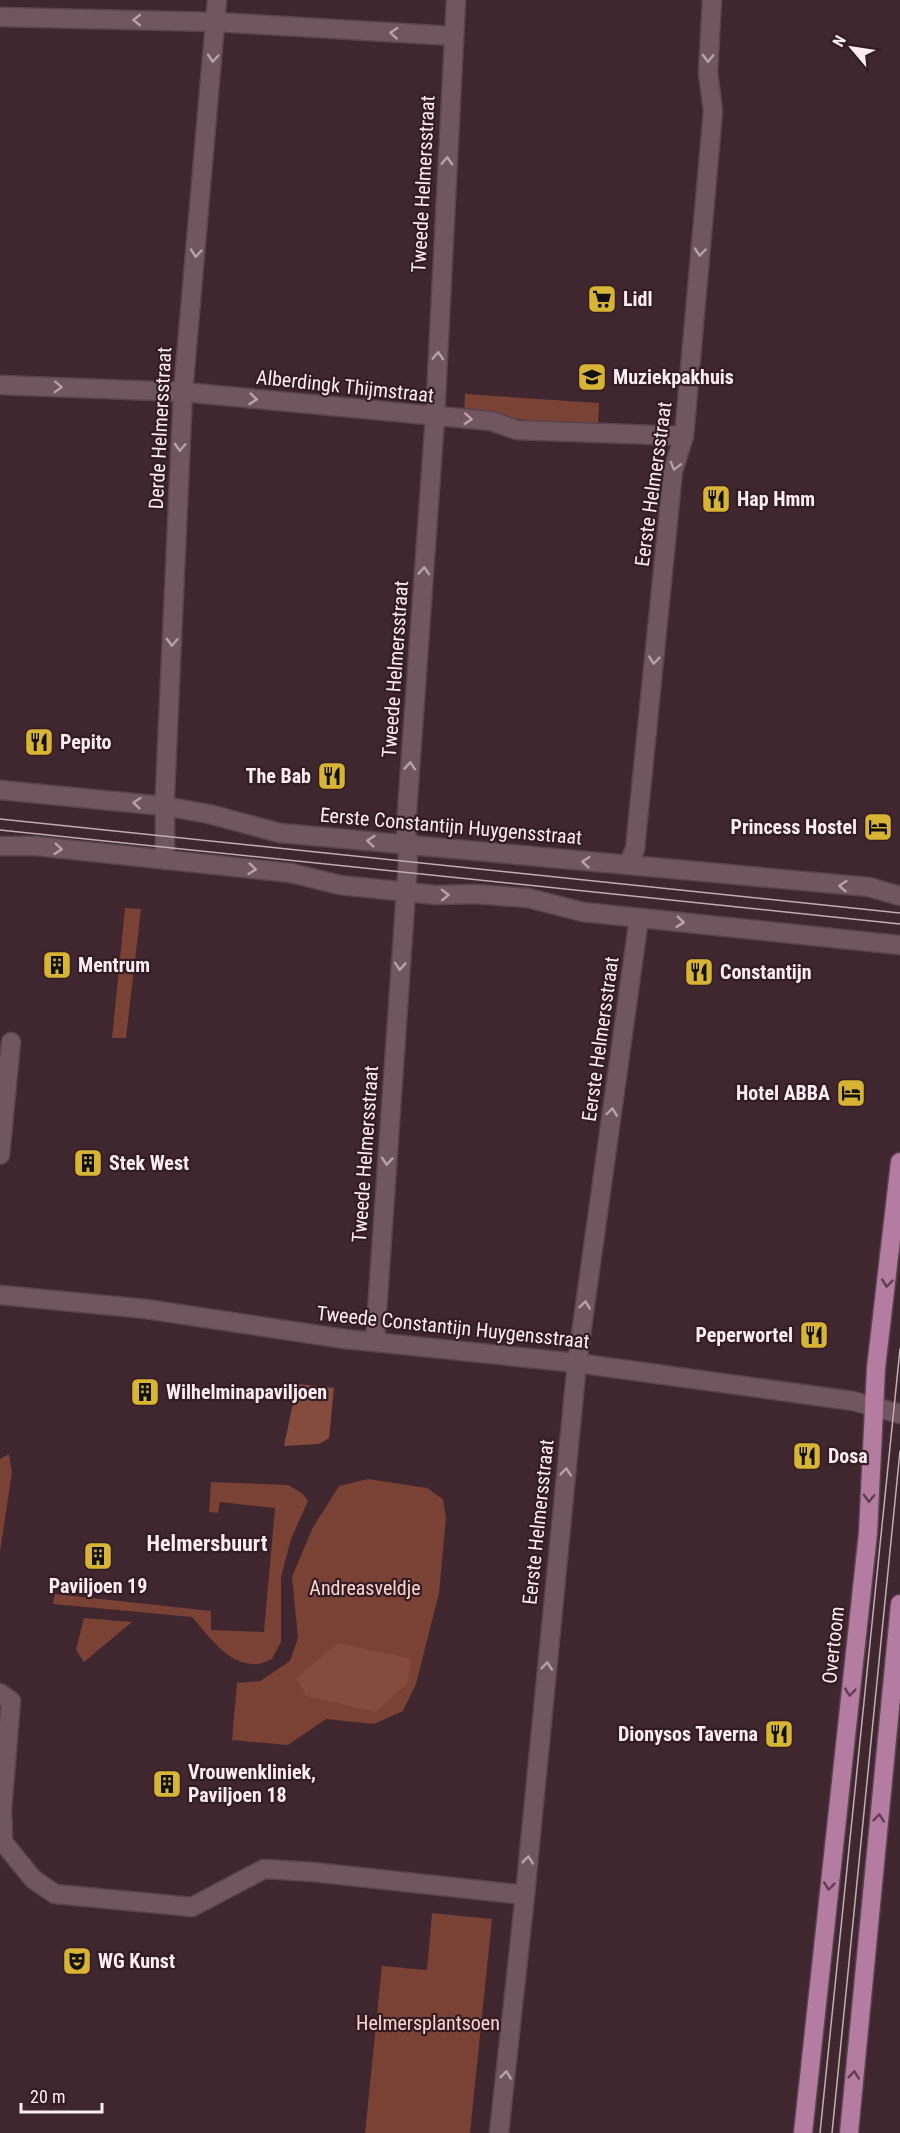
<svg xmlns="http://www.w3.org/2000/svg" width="900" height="2133" viewBox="0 0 900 2133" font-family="'Roboto Condensed',sans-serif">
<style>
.green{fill:#794235}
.forest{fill:#854c3e}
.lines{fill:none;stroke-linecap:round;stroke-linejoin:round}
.minor-casing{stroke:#59444c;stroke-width:21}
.major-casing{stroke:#59444c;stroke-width:21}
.minor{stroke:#71555f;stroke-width:18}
.major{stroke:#b57ca2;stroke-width:18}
.tram{stroke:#c1adb4;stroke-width:1.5}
.oneway{stroke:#b8a1a9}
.oneway2{stroke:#613e51}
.labels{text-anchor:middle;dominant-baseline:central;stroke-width:4.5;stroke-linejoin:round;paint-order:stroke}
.street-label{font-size:20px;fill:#ffedf3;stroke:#341c25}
.poi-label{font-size:20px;font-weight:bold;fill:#ffedf3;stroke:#341c25;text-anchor:start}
.park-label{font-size:20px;fill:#fcd6cc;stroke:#341c25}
.quarter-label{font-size:22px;font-weight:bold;fill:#ffedf3;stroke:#341c25}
</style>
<rect width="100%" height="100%" fill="#3f262f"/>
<path class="green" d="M 465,394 L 599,403 L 598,424 L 464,416 Z
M 125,908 L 141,909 L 126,1038 L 112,1038 Z
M 9,1454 L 12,1472 L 0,1552 L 0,1459 Z
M 368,1479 L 427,1488 L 443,1499 L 446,1518 L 439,1593 L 416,1684 L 403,1711 L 374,1724 L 326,1719 L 288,1745 L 232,1740 L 237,1683 L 260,1681 L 290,1661 L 298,1638 L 292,1577 L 312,1529 L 339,1486 Z
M 211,1482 L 288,1485 L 302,1493 L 308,1501 L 291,1539 L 281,1577 L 281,1642 L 272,1659 C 267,1661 260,1665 254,1664 C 227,1664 208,1635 192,1617 L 53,1604 L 55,1594 L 211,1611 L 211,1630 L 264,1632 L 275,1508 L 220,1502 L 218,1513 L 209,1512 Z
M 84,1618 L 132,1622 L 84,1662 L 76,1650 Z
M 432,1913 L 492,1919 L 470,2133 L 365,2133 L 382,1966 L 427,1970 Z"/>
<path class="forest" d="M 297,1384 L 334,1388 L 329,1438 L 319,1444 L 284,1446 Z
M 338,1643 L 411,1659 L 408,1683 L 376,1712 L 306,1696 L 296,1678 Z"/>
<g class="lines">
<g class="minor-casing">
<path id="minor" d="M 0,17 L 216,22 L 453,36
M 0,385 L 183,392 L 491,421 L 517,430 L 684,436
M 0,790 L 164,806 L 209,814 L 280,833 L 869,887 L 900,896
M 0,846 L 36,846 L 291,873 L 340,885 L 436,895 L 476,894 L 528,898 L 583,912 L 900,945
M 165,860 L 165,793 L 183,392 L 217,0
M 628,865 L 635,849 L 673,471 L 684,436 L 713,111 L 708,73 L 712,0
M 0,1155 L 11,1042
M 0,1295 L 146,1309 L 345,1339 L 577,1363 L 853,1401 L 900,1414
M 375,1340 L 408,862 L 406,826 L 435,417 L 456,0
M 0,1693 L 11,1701 L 2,1809 L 3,1842 L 33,1879 L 55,1894 L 192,1907 L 264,1869 L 313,1872 L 525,1895
M 499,2133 L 525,1895 L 577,1363 L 639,918"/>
</g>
<g class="major-casing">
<path id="major" d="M 803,2133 L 868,1533 L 876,1368 L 900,1162
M 849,2133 L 900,1604"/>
</g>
<use href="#minor" class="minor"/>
<use href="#major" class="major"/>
<path class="tram" d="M 0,819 L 900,913
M 0,830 L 900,924
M 820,2133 L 900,1349
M 832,2133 L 900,1451"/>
</g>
<defs><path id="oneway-chevron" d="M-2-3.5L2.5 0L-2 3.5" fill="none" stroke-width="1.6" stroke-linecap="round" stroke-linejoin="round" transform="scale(1.5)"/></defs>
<g class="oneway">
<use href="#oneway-chevron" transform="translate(137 20) rotate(-179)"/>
<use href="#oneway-chevron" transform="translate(394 33) rotate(-177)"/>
<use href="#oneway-chevron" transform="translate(213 58) rotate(95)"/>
<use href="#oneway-chevron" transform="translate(708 58) rotate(92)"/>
<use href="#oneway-chevron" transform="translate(447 161) rotate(-87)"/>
<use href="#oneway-chevron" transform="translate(700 252) rotate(95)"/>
<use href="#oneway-chevron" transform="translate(196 253) rotate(95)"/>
<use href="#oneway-chevron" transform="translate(438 356) rotate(-87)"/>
<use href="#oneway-chevron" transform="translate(58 387) rotate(2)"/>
<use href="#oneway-chevron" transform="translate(253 399) rotate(6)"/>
<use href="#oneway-chevron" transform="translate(468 419) rotate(4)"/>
<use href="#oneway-chevron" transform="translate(180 447) rotate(93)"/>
<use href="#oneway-chevron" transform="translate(675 466) rotate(104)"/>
<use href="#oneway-chevron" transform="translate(424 571) rotate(-86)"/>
<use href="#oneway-chevron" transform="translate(172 642) rotate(93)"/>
<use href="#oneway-chevron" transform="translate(654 660) rotate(96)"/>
<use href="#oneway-chevron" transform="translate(410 766) rotate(-86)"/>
<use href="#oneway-chevron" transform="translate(137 803) rotate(-175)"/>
<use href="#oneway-chevron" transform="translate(371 841) rotate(-174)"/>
<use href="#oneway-chevron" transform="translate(58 849) rotate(6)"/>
<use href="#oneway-chevron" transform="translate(586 862) rotate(-175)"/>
<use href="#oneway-chevron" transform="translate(252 869) rotate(6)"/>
<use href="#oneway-chevron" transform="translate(843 886) rotate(-176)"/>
<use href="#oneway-chevron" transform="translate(445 895) rotate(-1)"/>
<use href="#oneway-chevron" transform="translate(680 922) rotate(6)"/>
<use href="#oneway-chevron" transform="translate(400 966) rotate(94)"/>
<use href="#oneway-chevron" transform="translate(612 1112) rotate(-82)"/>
<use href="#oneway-chevron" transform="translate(387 1161) rotate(94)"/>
<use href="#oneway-chevron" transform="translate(585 1305) rotate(-82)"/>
<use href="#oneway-chevron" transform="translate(566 1472) rotate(-84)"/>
<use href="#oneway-chevron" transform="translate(547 1666) rotate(-84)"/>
<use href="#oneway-chevron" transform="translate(528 1860) rotate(-84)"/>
<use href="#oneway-chevron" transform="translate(506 2075) rotate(-84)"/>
</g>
<g class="oneway2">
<use href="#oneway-chevron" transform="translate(887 1283) rotate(96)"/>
<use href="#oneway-chevron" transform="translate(869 1498) rotate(92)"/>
<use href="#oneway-chevron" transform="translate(850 1692) rotate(96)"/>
<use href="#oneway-chevron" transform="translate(879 1818) rotate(-84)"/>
<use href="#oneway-chevron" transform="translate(829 1886) rotate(96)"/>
<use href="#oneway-chevron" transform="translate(854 2075) rotate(-84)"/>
</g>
<defs>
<g id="supermarket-square" transform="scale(1.5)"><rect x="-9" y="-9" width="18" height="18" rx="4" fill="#d8b434" stroke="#341c25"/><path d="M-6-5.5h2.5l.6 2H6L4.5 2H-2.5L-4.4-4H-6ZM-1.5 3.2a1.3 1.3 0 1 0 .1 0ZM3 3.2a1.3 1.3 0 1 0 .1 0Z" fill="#111"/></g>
<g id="school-square" transform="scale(1.5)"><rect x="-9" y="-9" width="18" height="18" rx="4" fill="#d8b434" stroke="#341c25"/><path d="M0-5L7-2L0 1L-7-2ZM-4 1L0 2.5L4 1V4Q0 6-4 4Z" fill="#111"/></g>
<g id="restaurant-square" transform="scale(1.5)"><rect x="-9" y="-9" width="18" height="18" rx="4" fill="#d8b434" stroke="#341c25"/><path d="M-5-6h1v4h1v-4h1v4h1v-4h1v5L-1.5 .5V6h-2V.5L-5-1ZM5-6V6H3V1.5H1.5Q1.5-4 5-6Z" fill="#111"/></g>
<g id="hotel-square" transform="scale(1.5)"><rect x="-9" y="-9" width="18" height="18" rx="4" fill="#d8b434" stroke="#341c25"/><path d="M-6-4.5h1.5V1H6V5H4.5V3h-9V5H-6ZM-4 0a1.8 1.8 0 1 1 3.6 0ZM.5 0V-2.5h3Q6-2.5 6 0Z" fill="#111"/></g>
<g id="building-square" transform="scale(1.5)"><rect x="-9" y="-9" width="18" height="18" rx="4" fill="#d8b434" stroke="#341c25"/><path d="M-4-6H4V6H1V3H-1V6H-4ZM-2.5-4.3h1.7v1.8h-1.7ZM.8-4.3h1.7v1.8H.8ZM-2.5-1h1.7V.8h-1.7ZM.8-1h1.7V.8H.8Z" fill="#111"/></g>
<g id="theatre-square" transform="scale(1.5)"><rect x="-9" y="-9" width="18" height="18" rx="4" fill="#d8b434" stroke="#341c25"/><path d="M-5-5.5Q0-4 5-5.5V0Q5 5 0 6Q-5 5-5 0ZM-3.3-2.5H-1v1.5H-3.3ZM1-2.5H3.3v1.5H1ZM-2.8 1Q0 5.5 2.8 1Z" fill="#111"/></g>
</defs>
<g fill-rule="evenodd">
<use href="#supermarket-square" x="602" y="299"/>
<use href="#school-square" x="592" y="377"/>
<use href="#restaurant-square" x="716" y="499"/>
<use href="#restaurant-square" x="39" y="742"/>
<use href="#restaurant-square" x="332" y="776"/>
<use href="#hotel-square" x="878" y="827"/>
<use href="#building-square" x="57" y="965"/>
<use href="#restaurant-square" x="699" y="972"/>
<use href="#hotel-square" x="851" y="1093"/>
<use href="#building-square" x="88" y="1163"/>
<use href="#restaurant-square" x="814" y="1335"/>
<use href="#building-square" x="145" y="1392"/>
<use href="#restaurant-square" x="807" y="1456"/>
<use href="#building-square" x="98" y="1556"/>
<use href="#restaurant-square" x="779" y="1734"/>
<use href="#building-square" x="167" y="1784"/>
<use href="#theatre-square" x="77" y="1961"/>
</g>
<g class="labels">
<g class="street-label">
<text transform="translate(423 184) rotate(-87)">Tweede Helmersstraat</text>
<text transform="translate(345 386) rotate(6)">Alberdingk Thijmstraat</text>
<text transform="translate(160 428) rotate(-87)">Derde Helmersstraat</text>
<text transform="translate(653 484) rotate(-82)">Eerste Helmersstraat</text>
<text transform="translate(395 669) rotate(-86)">Tweede Helmersstraat</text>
<text transform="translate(451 826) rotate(5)">Eerste Constantijn Huygensstraat</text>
<text transform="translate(600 1039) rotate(-82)">Eerste Helmersstraat</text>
<text transform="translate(365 1154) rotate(-86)">Tweede Helmersstraat</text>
<text transform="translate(453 1327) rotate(6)">Tweede Constantijn Huygensstraat</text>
<text transform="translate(538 1522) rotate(-84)">Eerste Helmersstraat</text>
<text transform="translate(833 1645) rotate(-84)">Overtoom</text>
</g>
<g class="poi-label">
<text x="623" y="299">Lidl</text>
<text x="613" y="377">Muziekpakhuis</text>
<text x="737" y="499">Hap Hmm</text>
<text x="60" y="742">Pepito</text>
<text x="311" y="776" text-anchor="end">The Bab</text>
<text x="857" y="827" text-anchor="end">Princess Hostel</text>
<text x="78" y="965">Mentrum</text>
<text x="720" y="972">Constantijn</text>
<text x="830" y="1093" text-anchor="end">Hotel ABBA</text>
<text x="109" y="1163">Stek West</text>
<text x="793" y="1335" text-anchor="end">Peperwortel</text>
<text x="166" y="1392">Wilhelminapaviljoen</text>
<text x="828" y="1456">Dosa</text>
<text x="98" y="1586" text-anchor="middle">Paviljoen 19</text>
<text x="758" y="1734" text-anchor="end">Dionysos Taverna</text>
<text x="188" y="1772">Vrouwenkliniek,<tspan x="188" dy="23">Paviljoen 18</tspan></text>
<text x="98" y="1961">WG Kunst</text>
</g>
<g class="park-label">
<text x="365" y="1588">Andreasveldje</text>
<text x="428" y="2023">Helmersplantsoen</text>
</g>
<g class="quarter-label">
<text x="207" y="1543">Helmersbuurt</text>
</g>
</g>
<g transform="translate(852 48) rotate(299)" stroke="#341c25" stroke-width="4.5" paint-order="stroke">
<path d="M0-4.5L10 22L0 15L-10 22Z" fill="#ffedf3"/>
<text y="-9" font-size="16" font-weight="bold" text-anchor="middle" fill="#ffedf3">N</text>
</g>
<path d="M21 2103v9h81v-9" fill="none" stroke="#ffedf3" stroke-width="3"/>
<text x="30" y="2103" font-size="18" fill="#ffedf3" stroke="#341c25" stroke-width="4.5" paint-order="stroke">20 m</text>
</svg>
